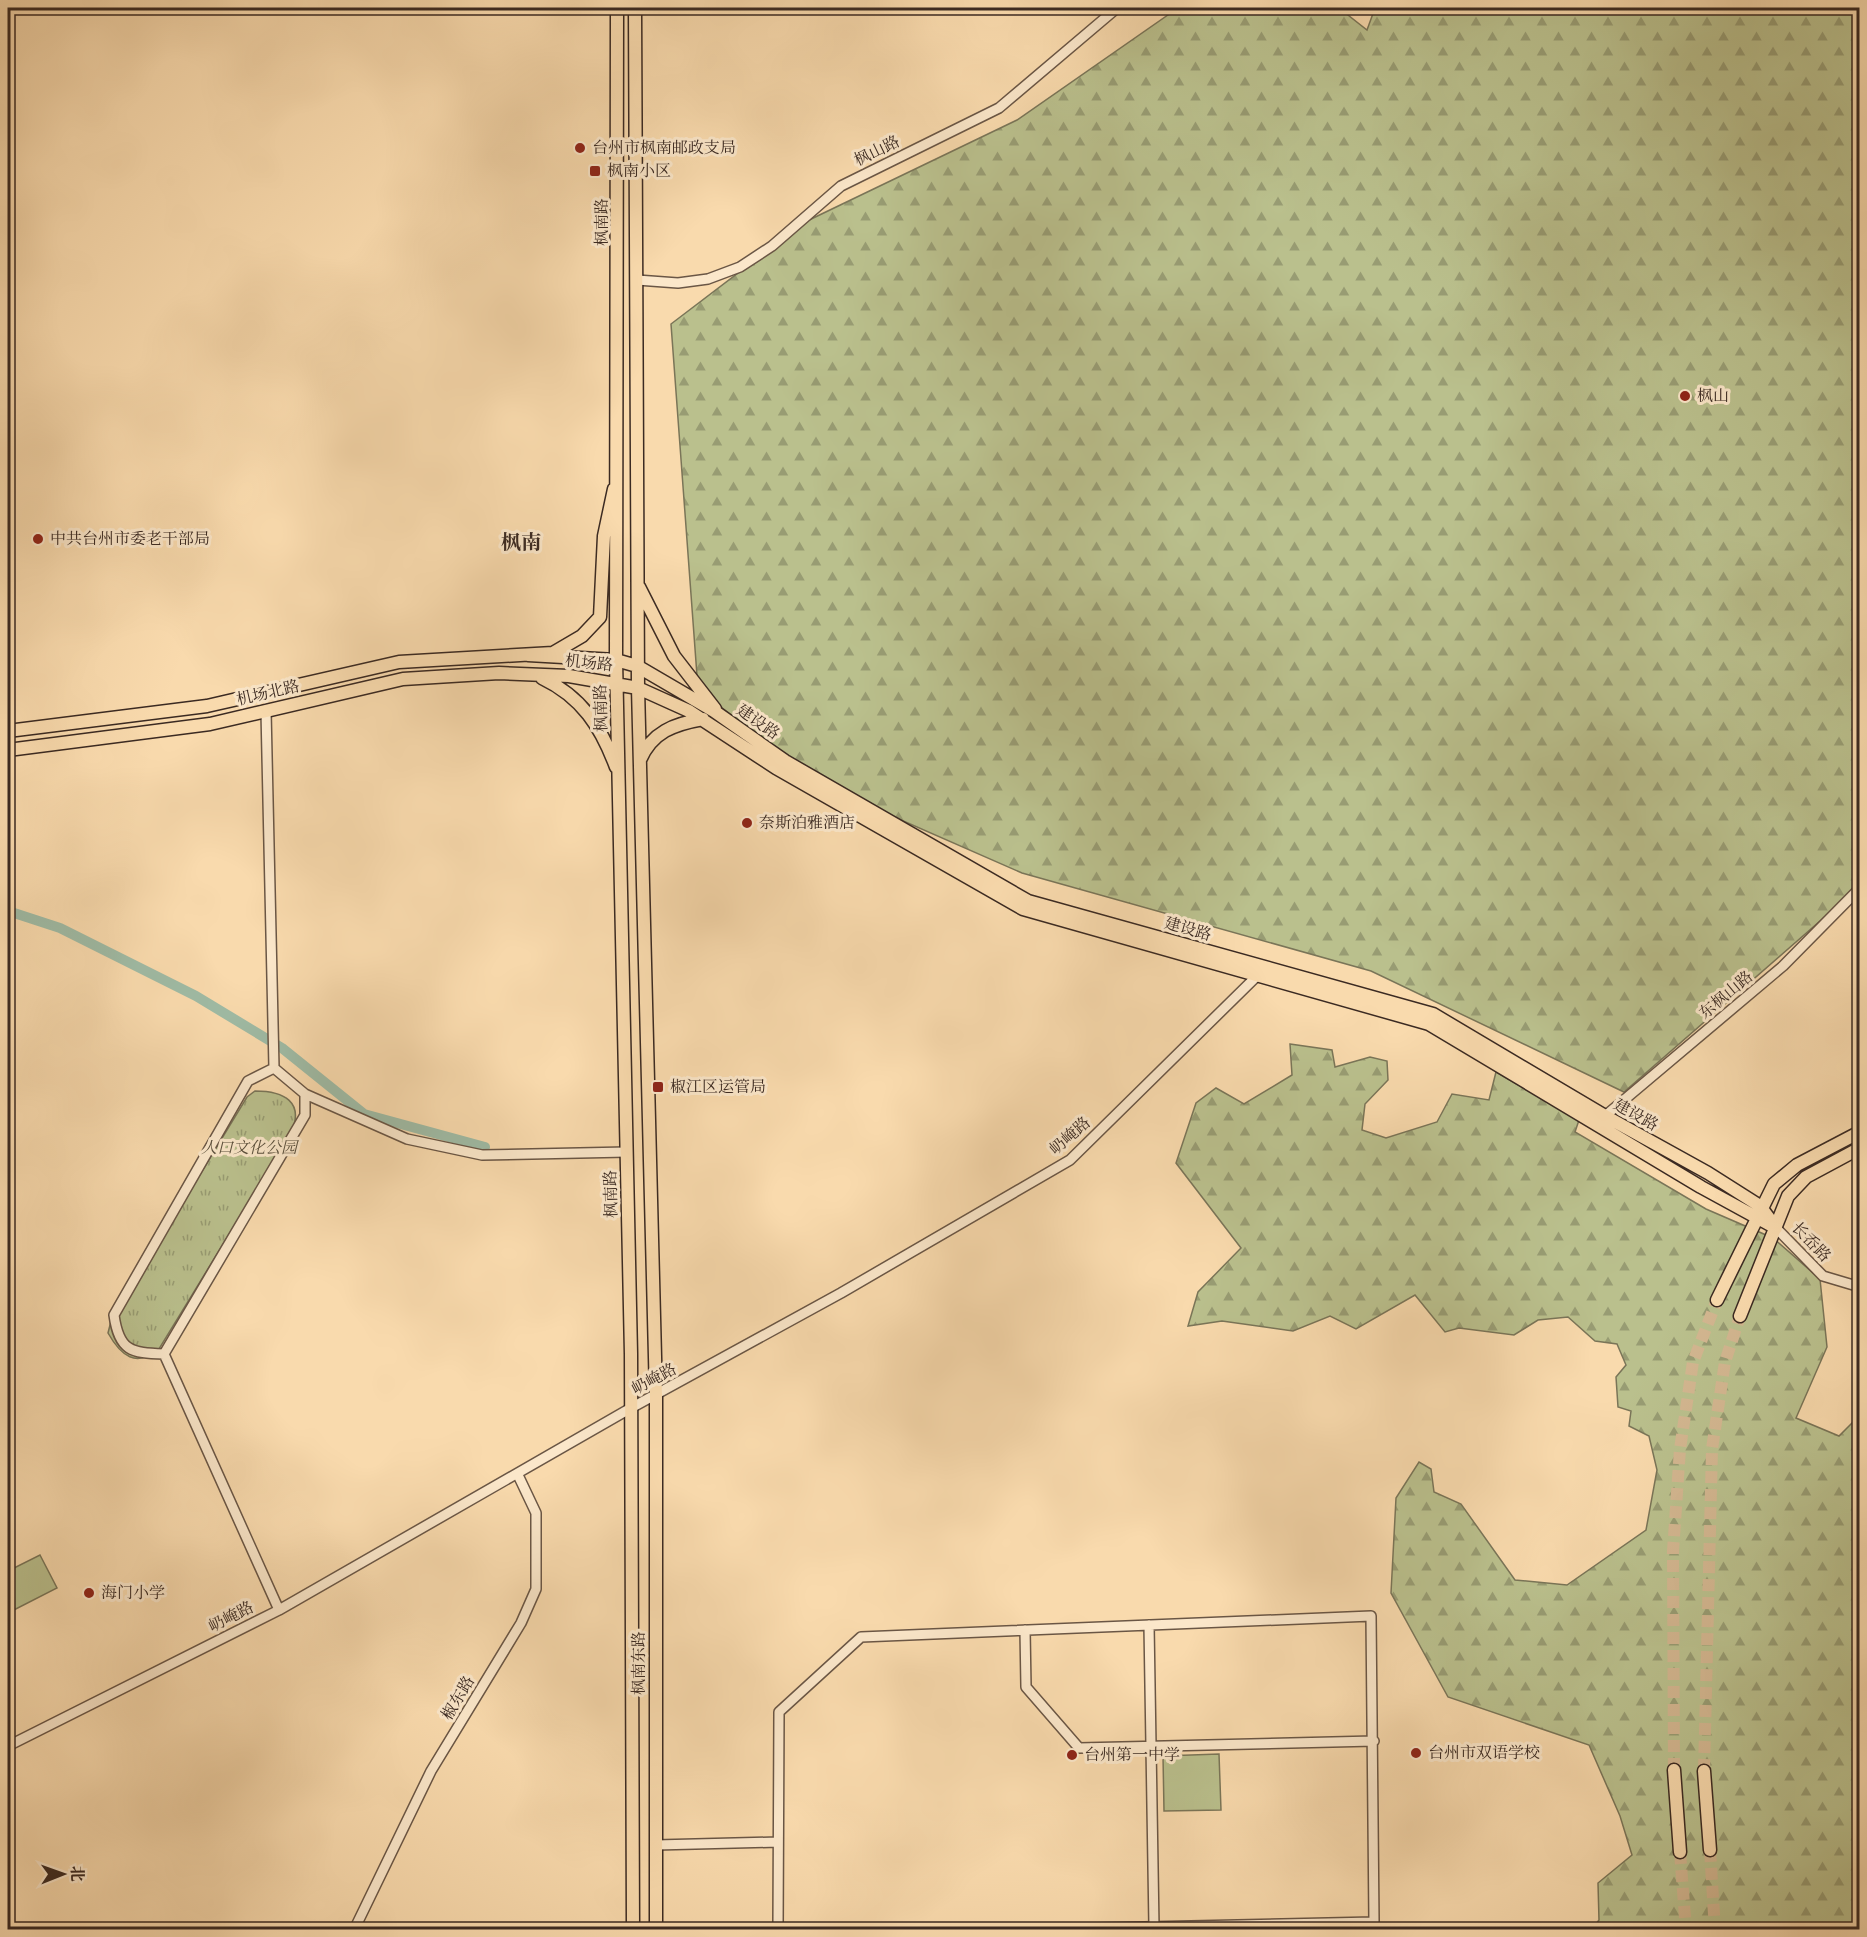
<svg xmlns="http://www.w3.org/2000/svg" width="1867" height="1937" viewBox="0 0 1867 1937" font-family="Alegreya,'Noto Serif SC',serif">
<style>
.forest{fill:url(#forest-firs);stroke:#7a7558;stroke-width:1.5}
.park{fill:url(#park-tufts);stroke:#7a7558;stroke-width:1.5}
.garden{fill:#bac08d;stroke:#7a7558;stroke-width:1.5}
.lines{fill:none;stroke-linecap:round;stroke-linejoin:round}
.canal{stroke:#9fbba5;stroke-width:10}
.major-tunnel{stroke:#d3b791;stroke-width:12;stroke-dasharray:12 6;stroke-linecap:butt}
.minor-casing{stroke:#6a5645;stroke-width:12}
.major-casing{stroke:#3b2a22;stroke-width:15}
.minor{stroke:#fbe7ca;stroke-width:9}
.major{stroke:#f9daad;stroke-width:12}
.poi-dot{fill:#8f2418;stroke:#fbe7ca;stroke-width:2}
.labels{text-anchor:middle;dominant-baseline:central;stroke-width:6;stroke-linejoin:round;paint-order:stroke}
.poi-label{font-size:16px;fill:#3b2a22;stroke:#fbe7ca;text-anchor:start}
.street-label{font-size:16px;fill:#3b2a22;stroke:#fbe7ca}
.park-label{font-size:16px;font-style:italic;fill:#5b503d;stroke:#fbe7ca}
.quarter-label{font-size:20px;font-weight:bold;fill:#3b2a22;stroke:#fbe7ca}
</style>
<defs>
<pattern id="forest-firs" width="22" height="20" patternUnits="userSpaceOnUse" patternTransform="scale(1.5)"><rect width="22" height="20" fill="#bac08d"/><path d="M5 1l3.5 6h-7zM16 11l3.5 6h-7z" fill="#989c73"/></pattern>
<pattern id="park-tufts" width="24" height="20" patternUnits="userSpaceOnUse" patternTransform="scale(1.5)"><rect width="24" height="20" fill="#bac08d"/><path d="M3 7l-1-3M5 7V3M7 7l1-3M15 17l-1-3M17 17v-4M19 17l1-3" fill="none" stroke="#989c73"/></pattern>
</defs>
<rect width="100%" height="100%" fill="#f9daad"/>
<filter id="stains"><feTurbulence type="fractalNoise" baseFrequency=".00333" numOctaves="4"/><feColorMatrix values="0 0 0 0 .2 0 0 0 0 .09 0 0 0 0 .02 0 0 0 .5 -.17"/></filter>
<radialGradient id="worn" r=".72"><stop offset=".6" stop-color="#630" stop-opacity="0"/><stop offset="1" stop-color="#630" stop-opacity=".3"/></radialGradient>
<path class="forest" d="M 1178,8 L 1339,8 L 1367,30 L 1375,8 L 1859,8 L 1859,887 L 1624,1092 L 1371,971 L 1022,873 L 819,784 L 698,689 L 671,324 L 805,222 L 1017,120 Z
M 1290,1044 L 1332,1050 L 1335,1067 L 1370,1057 L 1387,1061 L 1388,1080 L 1365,1104 L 1362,1130 L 1386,1138 L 1437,1122 L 1452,1094 L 1489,1100 L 1496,1072 L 1579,1120 L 1575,1132 L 1706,1209 L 1773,1238 L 1820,1279 L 1827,1347 L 1796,1418 L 1839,1436 L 1859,1416 L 1859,1929 L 1592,1929 L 1599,1920 L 1598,1883 L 1632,1855 L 1620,1816 L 1589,1745 L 1448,1697 L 1391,1593 L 1396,1498 L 1419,1462 L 1431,1469 L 1434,1492 L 1461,1504 L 1515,1580 L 1567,1585 L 1646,1530 L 1657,1470 L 1649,1436 L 1629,1426 L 1631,1411 L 1618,1407 L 1616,1377 L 1626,1365 L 1617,1344 L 1595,1341 L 1568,1317 L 1538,1320 L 1514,1335 L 1459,1328 L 1445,1332 L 1415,1295 L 1356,1329 L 1330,1316 L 1293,1331 L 1222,1321 L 1188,1326 L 1198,1292 L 1241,1248 L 1176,1163 L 1196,1103 L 1216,1088 L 1244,1104 L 1292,1075 Z"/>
<path class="park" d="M 255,1091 C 284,1091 305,1102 291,1133 L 159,1349 C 136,1368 121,1356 108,1333 L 111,1321 L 247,1097 Z"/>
<path class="garden" d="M 40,1555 L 57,1588 L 8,1613 L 8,1571 Z
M 1219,1754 L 1221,1810 L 1164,1811 L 1163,1756 Z"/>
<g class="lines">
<path class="canal" d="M 8,911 L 60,928 L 196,996 L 282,1048 L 364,1114 L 485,1147"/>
<path class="major-tunnel" d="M 1674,1770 L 1673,1551 L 1680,1449 L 1693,1362 L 1717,1300
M 1704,1771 L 1712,1449 L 1725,1362 L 1740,1316
M 1710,1850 L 1715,1930
M 1680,1852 L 1686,1930"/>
<g class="minor-casing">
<path id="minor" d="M 637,280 L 678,283 L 708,279 L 740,267 L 772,246 L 841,186 L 999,108 L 1117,8
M 266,711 L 274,1068 L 248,1081 L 114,1315 C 119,1351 131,1353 164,1354 L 279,1610
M 305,1094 L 407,1139 L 482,1155 L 627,1152
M 1605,1116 L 1783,966 L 1860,888
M 1776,1228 L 1823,1276 L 1860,1287
M 164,1354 L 305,1115 L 305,1094 L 274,1068
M 1149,1625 L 1154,1927
M 1025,1630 L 1026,1687 L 1079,1748 L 1374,1741
M 8,1746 L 279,1610 L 631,1408 L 841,1293 L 1070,1160 L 1261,972
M 656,1845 L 778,1842
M 354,1930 L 431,1771 L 521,1623 L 536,1589 L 536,1513 L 518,1475
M 778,1930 L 779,1712 L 861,1637 L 1371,1616 L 1374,1922 L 1009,1930"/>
</g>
<g class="major-casing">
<path id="major" d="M 617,8 L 616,660 L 631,1354 L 633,1930
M 635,8 L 638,688 L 656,1396 L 656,1930
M 639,587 L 674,656 L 715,709
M 528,655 L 616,660 L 637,666 L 714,711 L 785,761 L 1028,901 L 1433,1014 L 1605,1116 L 1708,1173 L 1760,1206 L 1774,1225
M 542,678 C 582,697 601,727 616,767
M 8,731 L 207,706 L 399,662 L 553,653 L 582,636 L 600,617 L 604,536 L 614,489
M 8,750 L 210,724 L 403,679 L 499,673 L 569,676 L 638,688 L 689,711 L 776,768 L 1023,909 L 1429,1024 L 1701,1187 L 1776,1228
M 640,760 C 652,732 674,724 703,719
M 1717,1300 L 1774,1184 L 1797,1165 L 1860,1132
M 1740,1316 L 1788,1196 L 1806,1177 L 1860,1148
M 1674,1770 L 1680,1852
M 1704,1771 L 1710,1850"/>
</g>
<use href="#minor" class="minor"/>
<use href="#major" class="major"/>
</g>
<g class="poi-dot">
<circle cx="580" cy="148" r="6"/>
<rect x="589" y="165" width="12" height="12" rx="3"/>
<circle cx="1685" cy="396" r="6"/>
<circle cx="38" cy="539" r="6"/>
<circle cx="747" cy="823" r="6"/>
<rect x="652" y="1081" width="12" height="12" rx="3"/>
<circle cx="89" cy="1593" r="6"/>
<circle cx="1416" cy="1753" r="6"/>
<circle cx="1072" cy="1755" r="6"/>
</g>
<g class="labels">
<g class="poi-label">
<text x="592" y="148">台州市枫南邮政支局</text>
<text x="607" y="171">枫南小区</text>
<text x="1697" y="396">枫山</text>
<text x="50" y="539">中共台州市委老干部局</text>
<text x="759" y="823">奈斯泊雅酒店</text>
<text x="670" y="1087">椒江区运管局</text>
<text x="101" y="1593">海门小学</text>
<text x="1428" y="1753">台州市双语学校</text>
<text x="1084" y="1755">台州第一中学</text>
</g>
<g class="street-label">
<text transform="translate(877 151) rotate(-26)">枫山路</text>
<text transform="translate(602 222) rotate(-90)">枫南路</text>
<text transform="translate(589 663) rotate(6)">机场路</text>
<text transform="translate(268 693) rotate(-13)">机场北路</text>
<text transform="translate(601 708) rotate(-91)">枫南路</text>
<text transform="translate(758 722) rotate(35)">建设路</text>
<text transform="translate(1188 929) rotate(16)">建设路</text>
<text transform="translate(1726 995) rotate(-40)">东枫山路</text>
<text transform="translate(1636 1115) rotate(29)">建设路</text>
<text transform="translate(1070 1136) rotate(-41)">屷崦路</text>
<text transform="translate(611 1194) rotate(-91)">枫南路</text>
<text transform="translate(1811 1242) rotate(46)">长岙路</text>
<text transform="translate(654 1379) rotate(-28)">屷崦路</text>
<text transform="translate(231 1617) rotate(-27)">屷崦路</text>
<text transform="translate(639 1663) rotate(-90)">枫南东路</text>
<text transform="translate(458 1698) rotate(-59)">椒东路</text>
</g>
<g class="park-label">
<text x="249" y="1148">人口文化公园</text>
</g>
<g class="quarter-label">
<text x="521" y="542">枫南</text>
</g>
</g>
<rect width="1867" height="1937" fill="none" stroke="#f9daad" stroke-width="30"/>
<rect x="9" y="9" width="1849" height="1919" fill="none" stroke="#3b2a22" stroke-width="3"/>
<rect x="15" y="15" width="1837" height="1907" fill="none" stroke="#3b2a22" stroke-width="1.5"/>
<g transform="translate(63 1874) rotate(89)" stroke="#fbe7ca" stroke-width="4.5" paint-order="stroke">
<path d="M0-4.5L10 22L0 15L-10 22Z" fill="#3b2a22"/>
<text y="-9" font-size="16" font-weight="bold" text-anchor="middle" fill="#3b2a22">北</text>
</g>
<rect width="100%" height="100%" filter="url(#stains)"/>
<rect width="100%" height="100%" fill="url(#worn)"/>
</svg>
